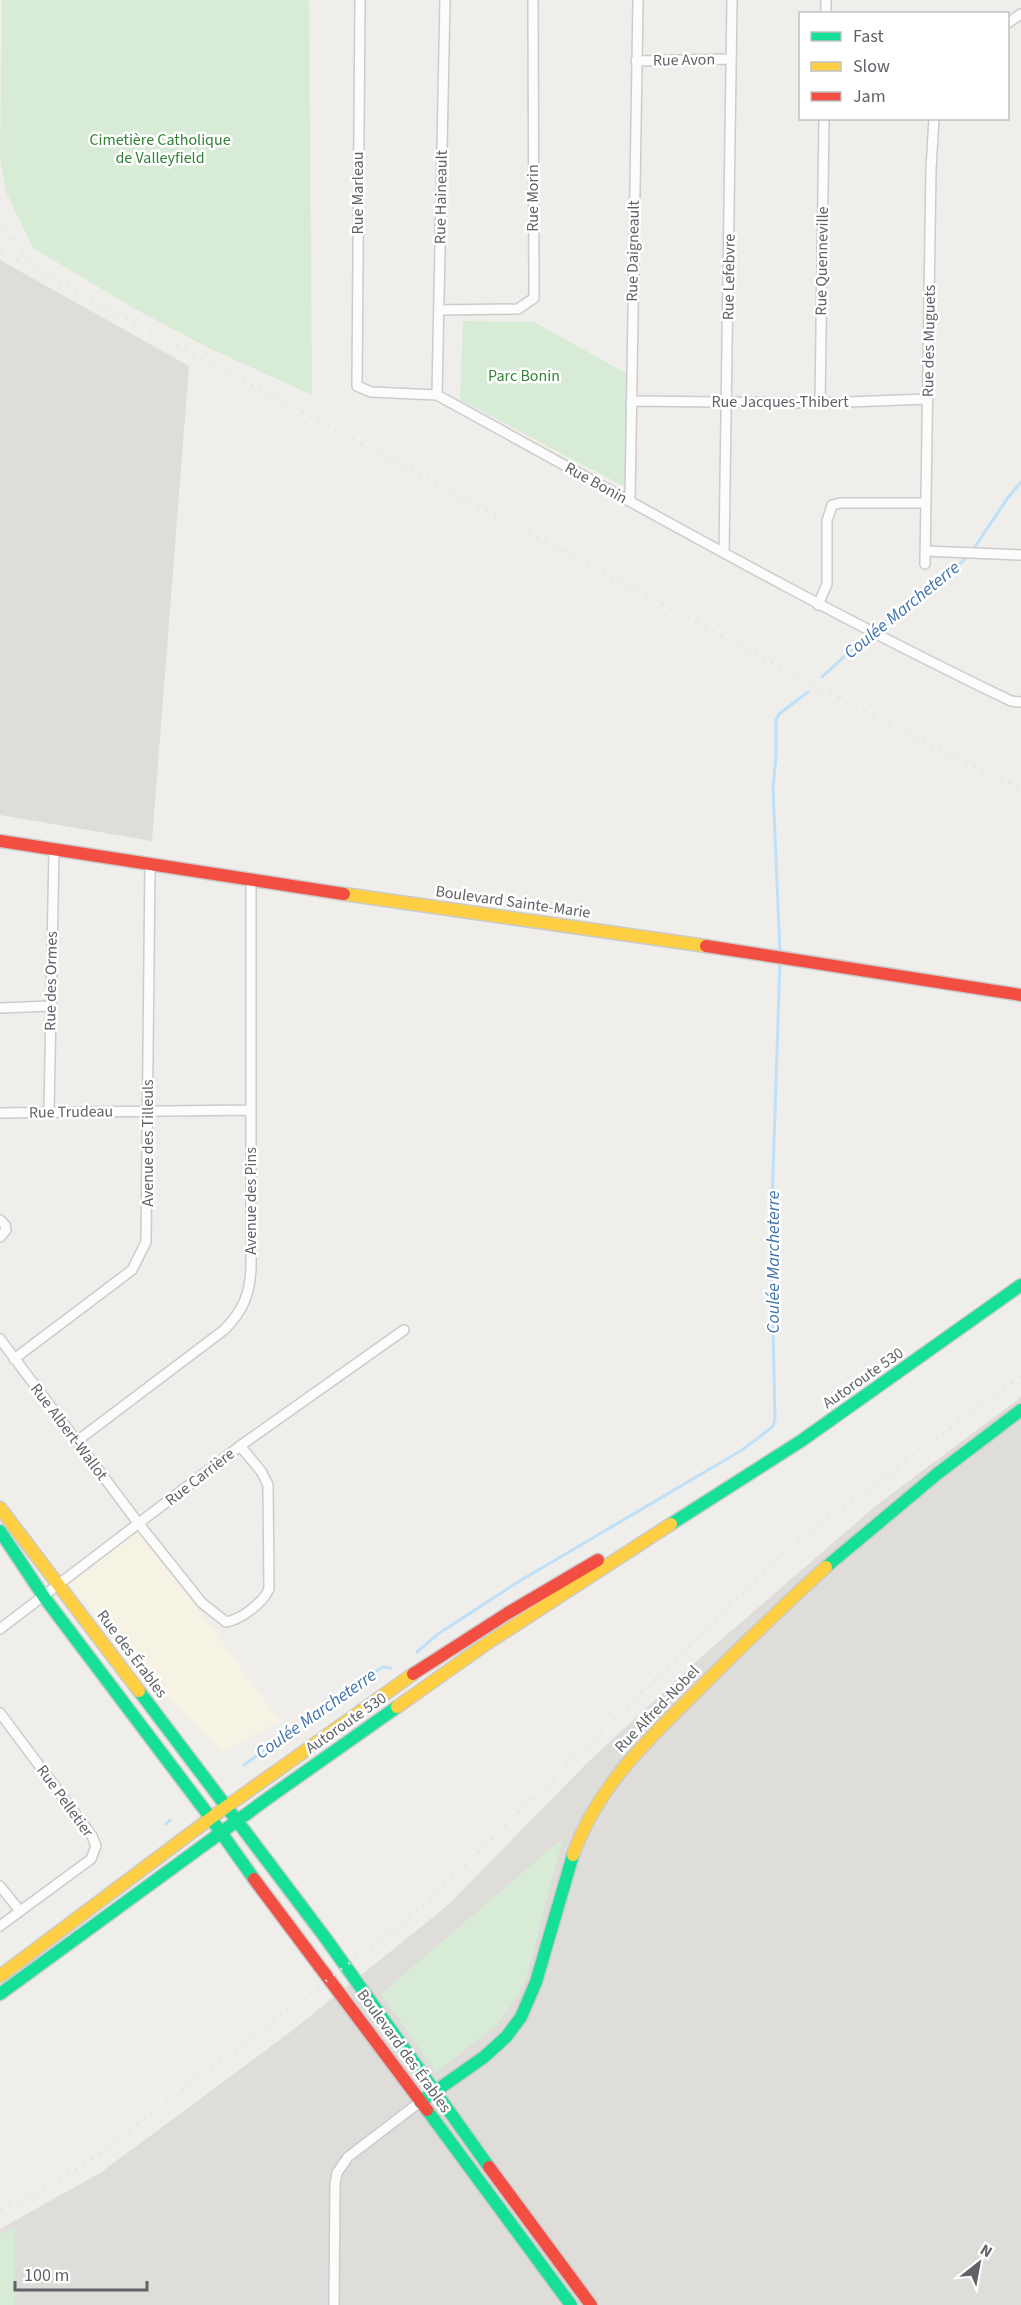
<svg xmlns="http://www.w3.org/2000/svg" width="1021" height="2305" viewBox="0 0 1021 2305" font-family="'Source Sans 3',sans-serif">
<style>
.commercial{fill:#f7f3e4}
.industrial{fill:#dfddda}
.green{fill:#d8ebd6}
.lines{fill:none;stroke-linecap:round;stroke-linejoin:round}
.stream{stroke:#bfe0f9;stroke-width:3}
.street-casing{stroke:#cbcccc;stroke-width:12}
.fast-casing{stroke:#cacacb;stroke-width:15}
.slow-casing{stroke:#cacacb;stroke-width:15}
.jam-casing{stroke:#cacacb;stroke-width:15}
.street{stroke:#fdfcfc;stroke-width:9}
.fast{stroke:#16e098;stroke-width:12}
.slow{stroke:#ffcf43;stroke-width:12}
.jam{stroke:#f24e42;stroke-width:12}
.rail{stroke:#e4e4e4;stroke-width:3;stroke-dasharray:1.5 8;stroke-linecap:butt}
.labels{text-anchor:middle;dominant-baseline:central;stroke-width:5;stroke-linejoin:round;paint-order:stroke}
.street-label{font-size:16px;fill:#5f6368;stroke:#fff}
.park-label{font-size:16px;fill:#348238;stroke:#fff}
.water-label{font-size:18px;font-style:italic;fill:#4174aa;stroke:#fff}
</style>
<rect width="100%" height="100%" fill="#efeeea"/>
<path class="commercial" d="M 138,1528 L 280,1721 L 222,1751 L 160,1690 L 69,1584 Z"/>
<path class="industrial" d="M 0,260 L 189,366 L 152,841 L 0,815 Z
M 1021,1397 L 1021,2305 L 0,2305 L 0,2229 L 100,2173 L 289,2033 L 447,1906 L 587,1763 L 701,1657 L 878,1504 Z"/>
<path class="green" d="M 2,0 L 309,0 L 312,395 L 209,348 L 135,309 L 33,248 L 6,192 L 0,157 Z
M 463,321 L 534,322 L 629,375 L 625,487 L 460,400 Z
M 563,1838 L 524,1986 L 497,2025 L 436,2072 L 381,1994 Z
M 15,2228 L 15,2305 L 0,2305 L 0,2234 Z"/>
<g class="lines">
<path class="stream" d="M 972,551 L 1007,499 L 1021,482
M 874,629 L 935,587 L 968,556
M 822,677 L 869,634
M 780,953 L 773,788 L 776,758 L 776,720 L 779,714 L 808,692
M 417,1652 L 438,1634 L 518,1582 L 742,1450 L 767,1431 L 773,1426 L 775,1419 L 771,1235 L 780,959
M 244,1765 L 353,1686 L 383,1667 L 391,1668
M 166,1824 L 170,1820"/>
<g class="street-casing">
<path id="street" d="M 360,0 L 357,386 L 371,392 L 437,395 C 627,499 815,607 1011,701 L 1021,702
M 826,14 L 826,0
M 1008,23 L 1021,14
M 636,61 L 731,59
M 439,310 L 518,309 L 534,298 L 533,0
M 437,395 L 445,0
M 631,401 L 820,403 L 928,399
M 820,403 L 824,118
M 630,501 L 638,0
M 925,551 L 1021,555
M 724,553 L 732,0
M 925,564 L 931,169 L 934,118
M 818,605 L 827,584 L 827,521 L 832,505 L 840,503 L 926,503
M 0,1008 L 51,1006
M 49,1112 L 54,850
M 0,1113 L 250,1110
M 0,1220 L 5,1225 L 6,1230 L 0,1237
M 0,1339 L 139,1524 L 202,1603 L 226,1622 C 240,1620 263,1603 269,1589 L 268,1485 L 261,1471 L 240,1446
M 14,1359 L 132,1270 L 146,1242 L 150,864
M 77,1441 L 224,1330 C 243,1311 250,1294 251,1268 L 251,880
M 0,1629 L 240,1446 L 404,1330
M 0,1713 L 92,1836 L 96,1846 L 91,1859 L 0,1926
M 0,1886 L 20,1911
M 334,2305 L 335,2184 L 337,2173 L 348,2157 L 420,2102"/>
</g>
<g class="fast-casing">
<path id="fast" d="M 671,1524 L 801,1441 L 1021,1285
M 0,1531 L 44,1597 L 210,1817 L 254,1879
M 826,1567 L 937,1474 L 1021,1410
M 139,1691 L 324,1936 L 489,2167
M 0,1994 L 271,1796 L 397,1707
M 420,2102 L 484,2057 L 506,2037 L 521,2017 L 536,1982 L 573,1855
M 427,2110 L 571,2305"/>
</g>
<g class="slow-casing">
<path id="slow" d="M 344,894 L 706,946
M 0,1508 L 139,1691
M 397,1707 L 486,1644 L 671,1524
M 573,1855 C 598,1784 652,1736 704,1684 C 744,1644 784,1605 826,1567
M 0,1976 L 219,1812 L 413,1674"/>
</g>
<g class="jam-casing">
<path id="jam" d="M 0,841 L 344,894
M 706,946 L 1021,995
M 413,1674 L 508,1613 L 598,1560
M 254,1879 L 427,2110
M 489,2167 L 591,2305"/>
</g>
<use href="#street" class="street"/>
<use href="#fast" class="fast"/>
<use href="#slow" class="slow"/>
<use href="#jam" class="jam"/>
<path class="rail" d="M 0,222 L 16,247 L 34,263
M 0,251 L 801,678 L 944,752 L 1021,788
M 0,2210 L 34,2194 L 89,2161 L 410,1917 L 439,1891 L 779,1558 L 826,1520 L 1021,1376"/>
</g>
<g class="labels">
<g class="street-label">
<text transform="translate(684 60) rotate(-1)">Rue Avon</text>
<text transform="translate(358 193) rotate(-90)">Rue Marleau</text>
<text transform="translate(441 197) rotate(-89)">Rue Haineault</text>
<text transform="translate(533 198) rotate(-90)">Rue Morin</text>
<text transform="translate(633 251) rotate(-89)">Rue Daigneault</text>
<text transform="translate(822 261) rotate(-89)">Rue Quenneville</text>
<text transform="translate(729 277) rotate(-89)">Rue Lefebvre</text>
<text transform="translate(929 341) rotate(-89)">Rue des Muguets</text>
<text x="780" y="402">Rue Jacques-Thibert</text>
<text transform="translate(596 483) rotate(29)">Rue Bonin</text>
<text transform="translate(513 902) rotate(8)">Boulevard Sainte-Marie</text>
<text transform="translate(51 981) rotate(-89)">Rue des Ormes</text>
<text transform="translate(71 1112) rotate(-1)">Rue Trudeau</text>
<text transform="translate(148 1143) rotate(-90)">Avenue des Tilleuls</text>
<text transform="translate(251 1201) rotate(-90)">Avenue des Pins</text>
<text transform="translate(863 1378) rotate(-35)">Autoroute 530</text>
<text transform="translate(69 1432) rotate(53)">Rue Albert-Wallot</text>
<text transform="translate(200 1477) rotate(-38)">Rue Carrière</text>
<text transform="translate(132 1654) rotate(53)">Rue des Érables</text>
<text transform="translate(657 1709) rotate(-46)">Rue Alfred-Nobel</text>
<text transform="translate(346 1723) rotate(-35)">Autoroute 530</text>
<text transform="translate(65 1801) rotate(54)">Rue Pelletier</text>
<text transform="translate(404 2051) rotate(54)">Boulevard des Érables</text>
</g>
<g class="park-label">
<text x="160" y="140">Cimetière Catholique<tspan x="160" dy="18">de Valleyfield</tspan></text>
<text x="524" y="376">Parc Bonin</text>
</g>
<g class="water-label">
<text transform="translate(902 610) rotate(-39)">Coulée Marcheterre</text>
<text transform="translate(773 1262) rotate(-90)">Coulée Marcheterre</text>
<text transform="translate(316 1714) rotate(-35)">Coulée Marcheterre</text>
</g>
</g>
<rect x="799" y="12" width="210" height="108" fill="#ffffff" stroke="#bfc1c3" stroke-width="1.5"/>
<rect x="811" y="32" width="30" height="9" fill="#16e098" stroke="#bfc1c3" stroke-width="1.5"/>
<text x="853" y="42" font-size="18" fill="#5f6368">Fast</text>
<rect x="811" y="62" width="30" height="9" fill="#ffcf43" stroke="#bfc1c3" stroke-width="1.5"/>
<text x="853" y="72" font-size="18" fill="#5f6368">Slow</text>
<rect x="811" y="92" width="30" height="9" fill="#f24e42" stroke="#bfc1c3" stroke-width="1.5"/>
<text x="853" y="102" font-size="18" fill="#5f6368">Jam</text>
<g transform="translate(979 2263) rotate(31)" stroke="#ffffff" stroke-width="4.5" paint-order="stroke">
<path d="M0-4.5L10 22L0 15L-10 22Z" fill="#5f6368"/>
<text y="-9" font-size="16" font-weight="bold" text-anchor="middle" fill="#5f6368">N</text>
</g>
<path d="M15 2281v9h132v-9" fill="none" stroke="#5f6368" stroke-width="3"/>
<text x="24" y="2281" font-size="18" fill="#5f6368" stroke="#ffffff" stroke-width="4.5" paint-order="stroke">100 m</text>
</svg>
